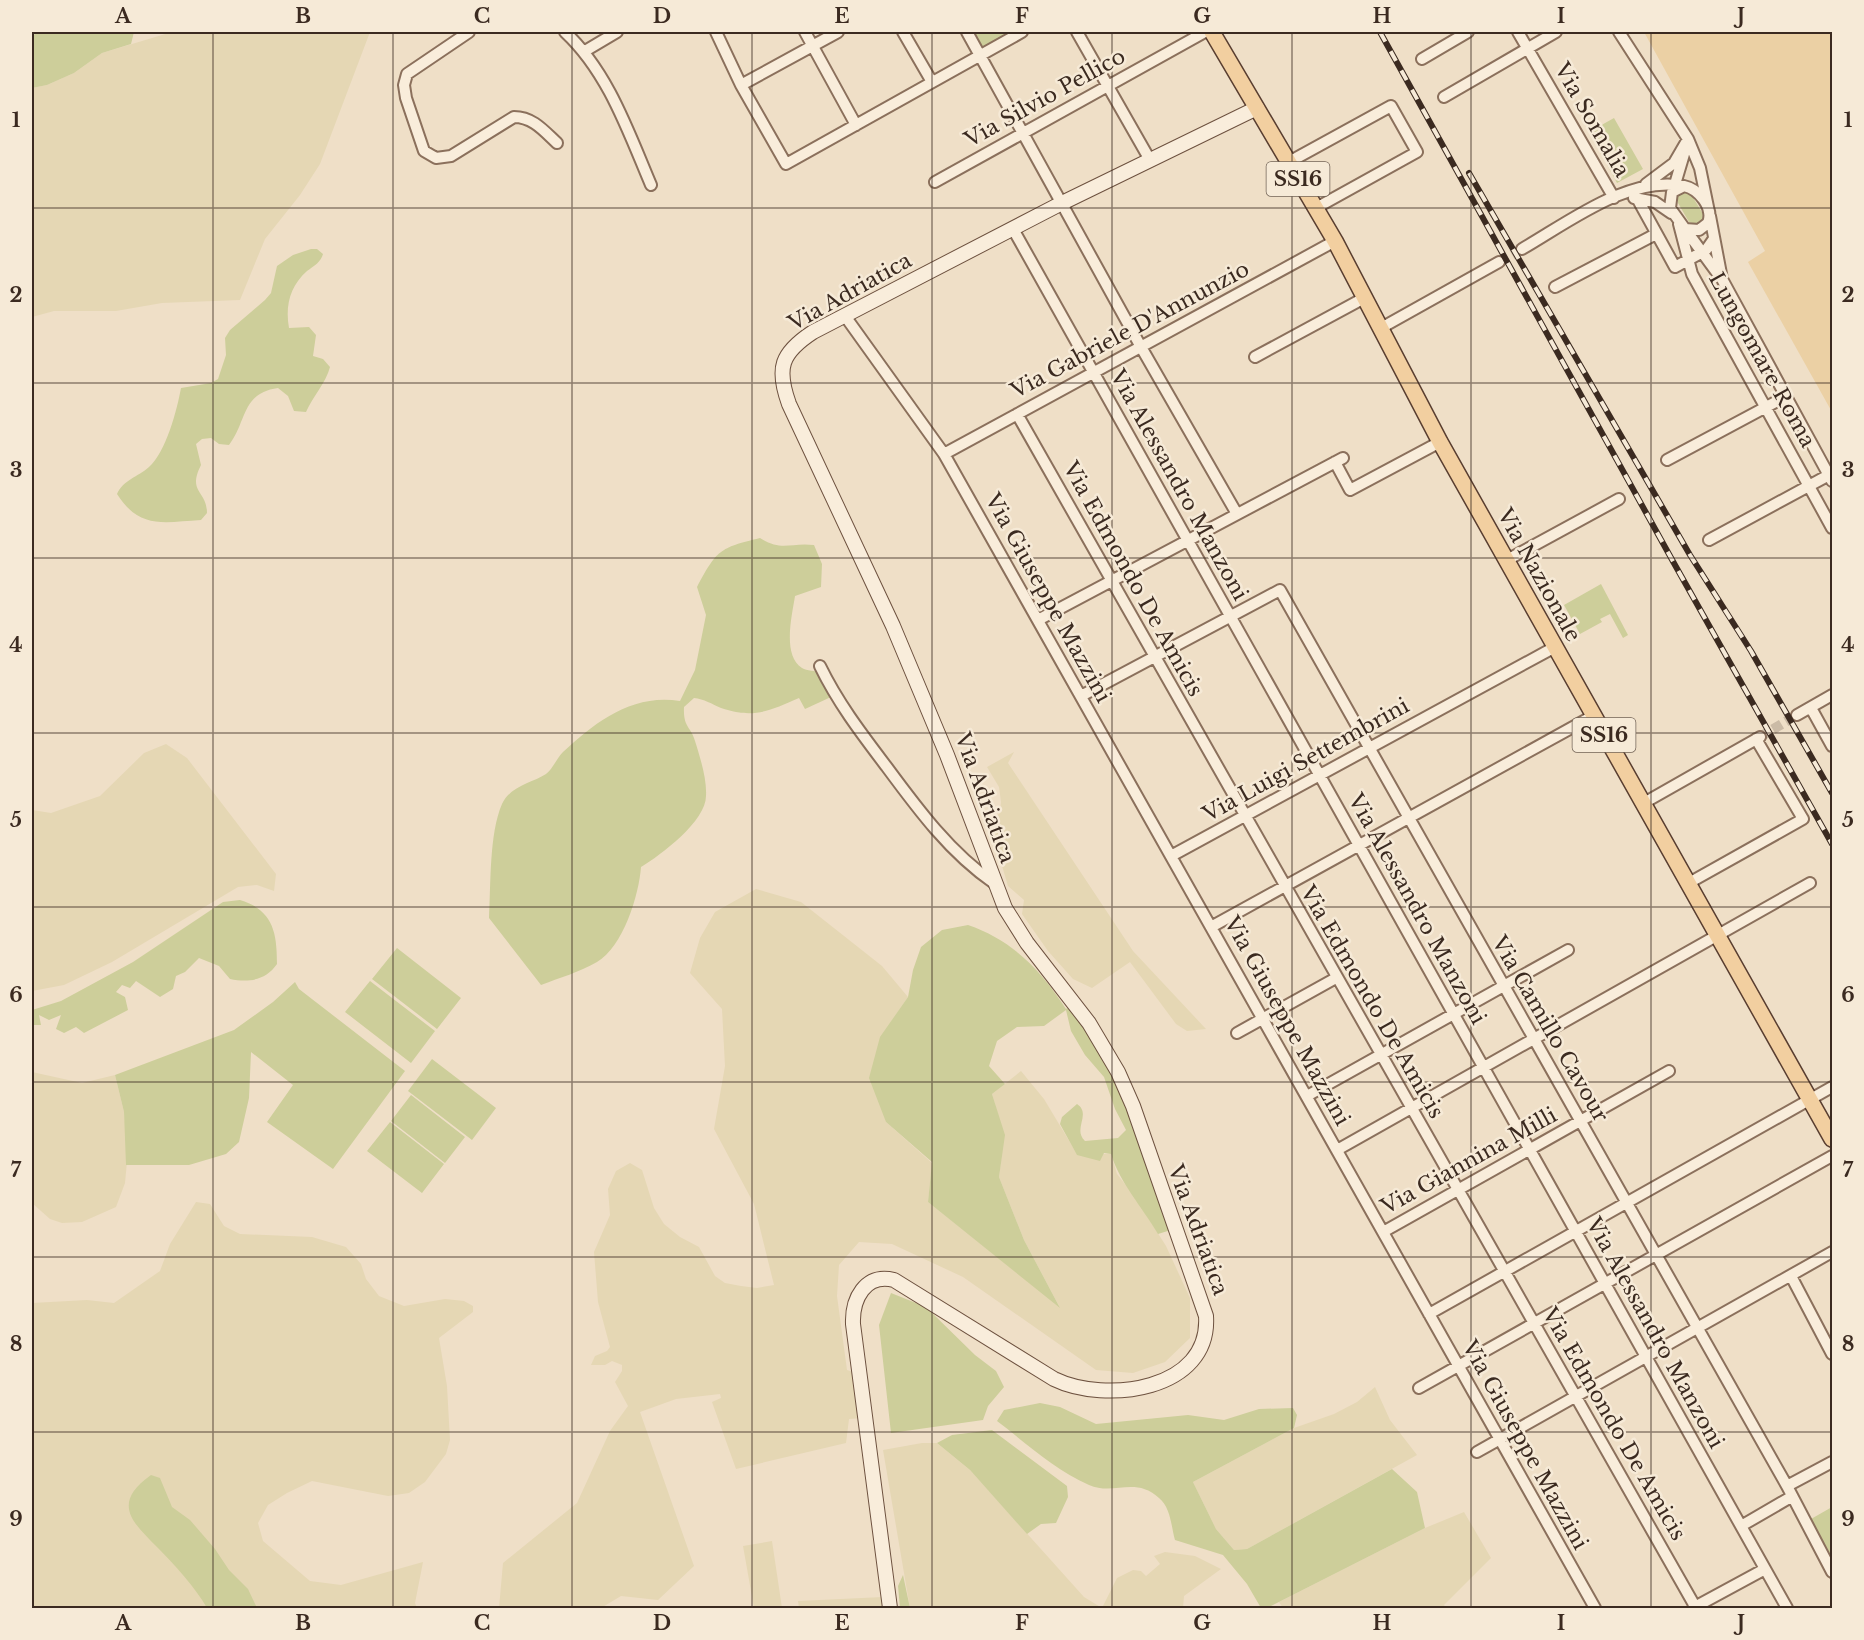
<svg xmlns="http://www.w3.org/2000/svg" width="1864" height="1640" viewBox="0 0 1864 1640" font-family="'Libre Baskerville',serif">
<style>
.farmland{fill:#e5d7b4}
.green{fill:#cdce9a}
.sand{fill:#ebd0a4}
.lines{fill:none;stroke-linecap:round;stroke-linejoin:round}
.street-tunnel{stroke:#cbbba6;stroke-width:10;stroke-dasharray:10 5;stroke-linecap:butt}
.street-casing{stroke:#8b705c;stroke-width:14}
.secondary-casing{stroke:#6d513f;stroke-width:16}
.primary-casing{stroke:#593e30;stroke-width:18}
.street{stroke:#f9eddb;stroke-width:10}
.secondary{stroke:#f9eddb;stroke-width:14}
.primary{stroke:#f2cfa0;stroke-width:15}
.rail-casing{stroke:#3b2a20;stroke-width:6}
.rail{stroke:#f6ead7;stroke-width:4;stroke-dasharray:11;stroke-linecap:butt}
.grid{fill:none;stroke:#3b2a20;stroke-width:1.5;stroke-opacity:0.55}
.labels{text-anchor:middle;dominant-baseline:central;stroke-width:5;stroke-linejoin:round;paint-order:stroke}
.shield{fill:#f6ead7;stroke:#736457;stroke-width:1.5}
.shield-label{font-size:20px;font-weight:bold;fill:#3b2a20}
.street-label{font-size:21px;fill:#3b2a20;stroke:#f6ead7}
.neatline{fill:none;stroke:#3b2a20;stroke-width:2}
.grid-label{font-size:20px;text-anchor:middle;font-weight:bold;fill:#3b2a20}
</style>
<rect width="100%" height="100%" fill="#efdfc7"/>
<path class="farmland" d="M 172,32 L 370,32 L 320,164 L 300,195 L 265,239 L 240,300 L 162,303 L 116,311 L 54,311 L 32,317 L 32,88 L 47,85 L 74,73 L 102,53 Z
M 166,744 L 187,758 L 276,874 L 274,891 L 257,885 L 238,887 L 112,962 L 64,985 L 32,991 L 32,810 L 51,813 L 100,796 L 144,753 Z
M 1014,752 L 1008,763 L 1133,951 L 1206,1029 L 1187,1031 L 1176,1024 L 1130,962 L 1092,988 L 1073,979 L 1048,951 L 1022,914 L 1024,900 L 1008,886 L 989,822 L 1000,813 L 1001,802 L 999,787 L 987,767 Z
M 756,889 L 801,902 L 882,966 L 908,997 L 881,1037 L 886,1122 L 932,1163 L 928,1202 L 1059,1306 L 1024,1240 L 999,1177 L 1004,1135 L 992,1094 L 1021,1071 L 1044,1099 L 1077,1154 L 1111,1154 L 1117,1174 L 1135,1197 L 1166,1246 L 1190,1298 L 1190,1338 L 1165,1362 L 1133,1373 L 1096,1370 L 963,1277 L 892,1244 L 859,1242 L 839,1265 L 837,1296 L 847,1370 L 856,1373 L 863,1418 L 849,1419 L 846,1443 L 736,1469 L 712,1402 L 721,1398 L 720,1394 L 676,1399 L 640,1412 L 694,1566 L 658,1600 L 621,1596 L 601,1608 L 499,1608 L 503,1563 L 577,1503 L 610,1431 L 628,1406 L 615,1382 L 622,1371 L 622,1365 L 612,1361 L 605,1365 L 591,1365 L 595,1356 L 607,1351 L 610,1347 L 598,1302 L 594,1252 L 610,1215 L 608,1189 L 616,1171 L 630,1163 L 642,1170 L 654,1208 L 664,1224 L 680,1237 L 699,1247 L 715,1276 L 725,1283 L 741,1286 L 757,1288 L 774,1285 L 754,1204 L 714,1129 L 725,1066 L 722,1009 L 690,973 L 700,938 L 715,912 Z
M 32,1072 L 82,1083 L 115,1075 L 124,1112 L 128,1151 L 125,1183 L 116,1207 L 82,1222 L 62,1223 L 50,1219 L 32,1203 Z
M 196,1202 L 210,1204 L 224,1226 L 240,1234 L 312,1237 L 346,1247 L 361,1264 L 366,1279 L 379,1296 L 404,1306 L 445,1299 L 464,1301 L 473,1306 L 473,1312 L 439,1338 L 447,1386 L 450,1440 L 446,1454 L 425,1482 L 409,1493 L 388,1496 L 312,1481 L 287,1493 L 268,1505 L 258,1523 L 263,1541 L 310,1581 L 341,1585 L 423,1562 L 415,1603 L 417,1608 L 32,1608 L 32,1303 L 87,1300 L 114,1303 L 160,1271 L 170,1244 Z
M 1375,1387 L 1390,1420 L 1417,1455 L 1247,1549 L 1234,1550 L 1216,1529 L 1193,1482 L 1294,1428 L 1334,1414 L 1357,1402 Z
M 922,1443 L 937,1443 L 970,1470 L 1084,1597 L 1102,1608 L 1117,1578 L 1133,1570 L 1141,1571 L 1146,1576 L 1160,1564 L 1154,1556 L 1165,1552 L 1195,1556 L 1221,1569 L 1184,1596 L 1183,1608 L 910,1608 L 883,1450 Z
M 1464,1512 L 1491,1558 L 1444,1605 L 1446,1608 L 1283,1608 L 1279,1602 L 1425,1528 Z
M 772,1541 L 782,1608 L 754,1608 L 743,1546 Z
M 883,1597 L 885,1608 L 799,1608 L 798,1601 Z"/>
<path class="green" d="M 43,32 L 134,32 L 131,44 L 102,53 L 74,73 L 47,85 L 32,88 L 32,35 Z
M 970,32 L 1016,32 L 982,52 Z
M 1614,118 L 1643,169 L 1617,183 L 1589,132 Z
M 1683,192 L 1691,194 L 1703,214 L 1702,223 L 1699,225 L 1689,222 L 1678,203 L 1678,196 Z
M 311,249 L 317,249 L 323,254 C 321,262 314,266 307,271 C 290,286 285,306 289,328 L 309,327 L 316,335 L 313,356 L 323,359 L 330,367 C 326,383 313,396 306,412 L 294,411 L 288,396 L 278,388 C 241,393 247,422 229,445 L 219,444 L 211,438 L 202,439 L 196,444 L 201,465 C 187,493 207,490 207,513 L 201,520 C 164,522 140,530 117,494 C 123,480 138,477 149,467 C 166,452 177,410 181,388 L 211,383 L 218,379 L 226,355 L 225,338 L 230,330 L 265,300 L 271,293 L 277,266 L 293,255 Z
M 760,538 C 782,552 791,542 814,545 L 822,564 L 821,587 L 795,596 C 792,616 782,655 802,668 C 807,671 815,671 821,672 L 831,697 L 805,709 L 799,698 C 769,711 754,719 721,708 C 712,704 704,699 694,698 L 684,707 C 683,728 691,726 695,741 C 700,757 707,779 706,796 C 706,821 661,855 641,867 C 639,895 623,947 597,962 C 580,972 559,978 541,985 L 489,918 C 491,885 489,834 502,804 C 510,786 532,783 546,774 C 552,770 557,758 563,752 C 595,722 633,693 680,701 L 695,670 L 706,615 L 697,587 C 717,550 719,548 760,538 Z
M 1601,584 L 1628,635 L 1623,638 L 1610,614 L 1600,619 L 1602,622 L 1580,634 L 1564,605 Z
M 240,900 C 273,910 277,932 277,964 C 266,980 249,983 230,979 L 219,966 L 199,958 L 185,972 L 176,976 L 173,989 L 160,997 L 136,981 L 130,988 L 122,985 L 116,992 L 125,997 L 128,1010 L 84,1033 L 76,1027 L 64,1033 L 56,1029 L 61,1015 L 49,1020 L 39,1015 L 41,1025 L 32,1025 L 32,1010 L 61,1001 L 133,962 L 223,902 Z
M 968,925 C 1012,940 1041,970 1066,1009 L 1074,1004 L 1111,1060 L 1171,1230 L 1158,1234 C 1142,1207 1120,1183 1111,1154 L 1104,1153 L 1100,1161 L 1077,1155 L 1060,1124 L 1062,1117 L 1077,1104 C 1092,1114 1072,1129 1085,1141 L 1118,1138 L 1126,1130 L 1115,1109 L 1104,1077 L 1085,1055 L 1071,1031 L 1066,1010 L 1044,1026 L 1017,1027 L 997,1041 L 989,1066 L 1005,1084 L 992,1094 L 1005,1135 L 999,1177 L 1024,1240 L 1060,1308 L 928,1202 L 932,1162 L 886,1122 L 869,1078 L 880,1037 L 908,997 L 913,970 L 921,947 L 942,930 Z
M 397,948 L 461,998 L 437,1029 L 372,979 Z
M 370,981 L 435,1031 L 411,1063 L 345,1012 Z
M 295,982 L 299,989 L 405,1071 L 333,1169 L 267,1122 L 293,1085 L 251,1052 L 249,1098 L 239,1142 L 226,1154 L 189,1165 L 126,1165 L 124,1112 L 115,1075 L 234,1030 L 273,1002 Z
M 432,1059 L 496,1108 L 472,1140 L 408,1091 Z
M 411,1095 L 465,1137 L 445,1163 L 391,1121 Z
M 390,1122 L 444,1164 L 422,1193 L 367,1151 Z
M 891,1293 L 926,1307 L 975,1355 L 996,1371 L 1004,1387 L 988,1406 L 983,1420 L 891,1433 L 879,1325 Z
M 1040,1403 L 1060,1407 L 1096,1424 L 1188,1415 L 1224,1420 L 1259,1409 L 1293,1408 L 1297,1415 L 1294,1428 L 1193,1482 L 1216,1529 L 1234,1550 L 1247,1549 L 1392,1469 L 1417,1492 L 1425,1528 L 1267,1608 L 1261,1608 L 1247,1584 L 1223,1555 L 1175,1540 C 1171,1526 1171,1508 1159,1498 C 1135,1476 1114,1496 1089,1485 C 1055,1470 1026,1443 997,1421 L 1004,1410 Z
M 992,1430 L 1067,1486 L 1068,1497 L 1056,1523 L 1041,1524 L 1027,1534 L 970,1470 L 937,1443 L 952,1435 Z
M 151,1475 L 160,1478 L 172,1507 L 190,1520 L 215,1549 L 229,1570 L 248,1589 L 257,1608 L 207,1608 C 195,1587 175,1565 157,1547 C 131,1521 112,1503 151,1475 Z
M 1832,1507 L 1832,1557 L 1811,1519 Z
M 903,1575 L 910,1608 L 900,1608 L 898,1586 Z"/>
<path class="sand" d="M 1644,32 L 1832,32 L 1832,412 L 1748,262 L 1765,251 Z"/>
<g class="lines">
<path class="street-tunnel" d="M 1499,262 L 1522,249
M 1760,737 L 1797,715"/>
<g class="street-casing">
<path id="street" d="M 469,32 L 407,74 L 404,85 L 406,98 L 424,151 L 436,158 L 451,156 L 514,117 C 533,117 544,131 557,143
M 565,32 C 608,72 628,131 651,185
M 716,32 L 741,85 L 786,164 L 1022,32
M 805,32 L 856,125
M 903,32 L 932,82
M 967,32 L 1141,347 L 1237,514
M 1077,32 L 1150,160
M 1518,32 L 1614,198
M 1619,32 L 1688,139 L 1700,168 L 1709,212
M 585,51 L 617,32
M 1422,59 L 1468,32
M 741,85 L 838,32
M 1444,97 L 1556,32
M 1289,162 L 1391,106 L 1417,152 L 1316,208
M 935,182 L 1205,32
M 1646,184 L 1674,163 L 1688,139
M 1684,186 C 1699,189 1714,208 1708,223 L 1699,230 L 1685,229 L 1670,208 L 1672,192 Z
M 1673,191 L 1684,154
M 1634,198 L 1655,202 L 1671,213
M 1637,198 L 1675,267 L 1706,250 L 1713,240
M 1710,216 L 1722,279 L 1832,481
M 1679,224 L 1692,274 L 1832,528
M 1013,229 L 1787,1608
M 1685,229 L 1718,274
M 1522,249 C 1569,222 1629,175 1684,186
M 1555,287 L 1656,234
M 845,316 L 944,454 L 1595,1608
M 1381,328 L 1499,262
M 1255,357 L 1366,297
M 1017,414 L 1696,1608
M 944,454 L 1335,241
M 1667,460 L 1785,397
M 1335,462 L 1350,490 L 1440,442
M 1709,540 L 1829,475
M 1507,560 L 1619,499
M 1038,620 L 1343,458
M 820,666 C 838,703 861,733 886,766 C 917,808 950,853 994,883
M 1081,696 L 1280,590 L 1787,1486 L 1832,1572
M 1811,708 L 1832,746
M 1797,715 L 1832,695
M 1642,804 L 1760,737
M 1171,856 L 1555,647
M 1687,884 L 1803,819 L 1756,739
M 1211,927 L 1593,716
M 1237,1033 L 1336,978
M 1307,1096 L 1568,950
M 1337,1150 L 1810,883
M 1383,1232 L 1669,1071
M 1791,1276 L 1832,1354
M 1429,1314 L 1832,1087
M 1419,1388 L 1832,1156
M 1477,1452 L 1832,1252
M 1787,1486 L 1832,1462
M 1741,1526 L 1791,1497
M 1693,1608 L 1765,1569"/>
</g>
<g class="secondary-casing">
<path id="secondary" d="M 890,1608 L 853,1324 C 852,1299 865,1273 894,1280 L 1054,1379 C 1105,1404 1211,1391 1206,1316 L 1133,1106 L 1118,1072 L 1089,1023 L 1027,943 L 1005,908 L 947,755 L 893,626 L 789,404 C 776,368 781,353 813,332 L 1062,203 L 1257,108"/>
</g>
<g class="primary-casing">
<path id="primary" d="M 1212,32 L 1335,241 L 1440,442 L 1832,1139"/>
</g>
<use href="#street" class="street"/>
<use href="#secondary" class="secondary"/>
<use href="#primary" class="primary"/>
<g class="rail-casing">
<path id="rail" d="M 1380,32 L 1675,565 L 1832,844
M 1469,173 L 1690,555 L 1751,651 L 1832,793"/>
</g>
<use href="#rail" class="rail"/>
</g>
<path class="grid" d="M 213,32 L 213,1608M 393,32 L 393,1608M 572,32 L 572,1608M 752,32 L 752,1608M 932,32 L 932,1608M 1112,32 L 1112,1608M 1292,32 L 1292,1608M 1471,32 L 1471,1608M 1651,32 L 1651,1608M 32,208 L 1832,208M 32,383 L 1832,383M 32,558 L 1832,558M 32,733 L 1832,733M 32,907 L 1832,907M 32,1082 L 1832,1082M 32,1257 L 1832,1257M 32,1432 L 1832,1432"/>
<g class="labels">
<g class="shield">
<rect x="1266.5" y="162" width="63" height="34" rx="4.5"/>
<rect x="1572.5" y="718" width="63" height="34" rx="4.5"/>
</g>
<g class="shield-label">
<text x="1298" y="179">SS16</text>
<text x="1604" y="735">SS16</text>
</g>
<g class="street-label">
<text transform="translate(1045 98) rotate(-29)">Via Silvio Pellico</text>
<text transform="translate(1592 120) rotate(60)">Via Somalia</text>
<text transform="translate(850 292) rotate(-29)">Via Adriatica</text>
<text transform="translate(1130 330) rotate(-28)">Via Gabriele D'Annunzio</text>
<text transform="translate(1762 360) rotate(61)">Lungomare Roma</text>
<text transform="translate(1179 485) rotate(61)">Via Alessandro Manzoni</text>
<text transform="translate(1539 575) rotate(61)">Via Nazionale</text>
<text transform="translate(1133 579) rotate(61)">Via Edmondo De Amicis</text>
<text transform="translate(1048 598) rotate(61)">Via Giuseppe Mazzini</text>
<text transform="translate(1306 760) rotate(-29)">Via Luigi Settembrini</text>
<text transform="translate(985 798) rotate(70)">Via Adriatica</text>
<text transform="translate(1417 909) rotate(61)">Via Alessandro Manzoni</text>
<text transform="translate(1372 1002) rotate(60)">Via Edmondo De Amicis</text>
<text transform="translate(1287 1021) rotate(61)">Via Giuseppe Mazzini</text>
<text transform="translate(1550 1029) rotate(60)">Via Camillo Cavour</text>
<text transform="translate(1469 1161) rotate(-29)">Via Giannina Milli</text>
<text transform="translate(1198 1230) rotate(70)">Via Adriatica</text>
<text transform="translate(1655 1333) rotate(61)">Via Alessandro Manzoni</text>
<text transform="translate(1614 1424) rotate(60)">Via Edmondo De Amicis</text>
<text transform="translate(1525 1445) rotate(61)">Via Giuseppe Mazzini</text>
</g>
</g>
<rect width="1864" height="1640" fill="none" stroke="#f6ead7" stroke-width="66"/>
<rect x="33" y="33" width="1798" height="1574" class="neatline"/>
<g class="grid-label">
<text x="123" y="23">A</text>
<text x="303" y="23">B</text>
<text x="482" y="23">C</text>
<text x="662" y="23">D</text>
<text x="842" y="23">E</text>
<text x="1022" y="23">F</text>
<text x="1202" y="23">G</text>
<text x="1382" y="23">H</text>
<text x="1561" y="23">I</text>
<text x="1741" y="23">J</text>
<text x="16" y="127">1</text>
<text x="1848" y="127">1</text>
<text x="16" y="302">2</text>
<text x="1848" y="302">2</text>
<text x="16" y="477">3</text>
<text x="1848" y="477">3</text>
<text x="16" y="652">4</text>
<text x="1848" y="652">4</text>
<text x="16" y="827">5</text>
<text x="1848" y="827">5</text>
<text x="16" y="1002">6</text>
<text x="1848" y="1002">6</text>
<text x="16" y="1177">7</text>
<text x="1848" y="1177">7</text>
<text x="16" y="1351">8</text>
<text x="1848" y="1351">8</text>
<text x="16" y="1526">9</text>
<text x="1848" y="1526">9</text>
<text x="123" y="1630">A</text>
<text x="303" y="1630">B</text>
<text x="482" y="1630">C</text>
<text x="662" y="1630">D</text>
<text x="842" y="1630">E</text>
<text x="1022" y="1630">F</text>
<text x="1202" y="1630">G</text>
<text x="1382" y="1630">H</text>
<text x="1561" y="1630">I</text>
<text x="1741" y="1630">J</text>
</g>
</svg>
